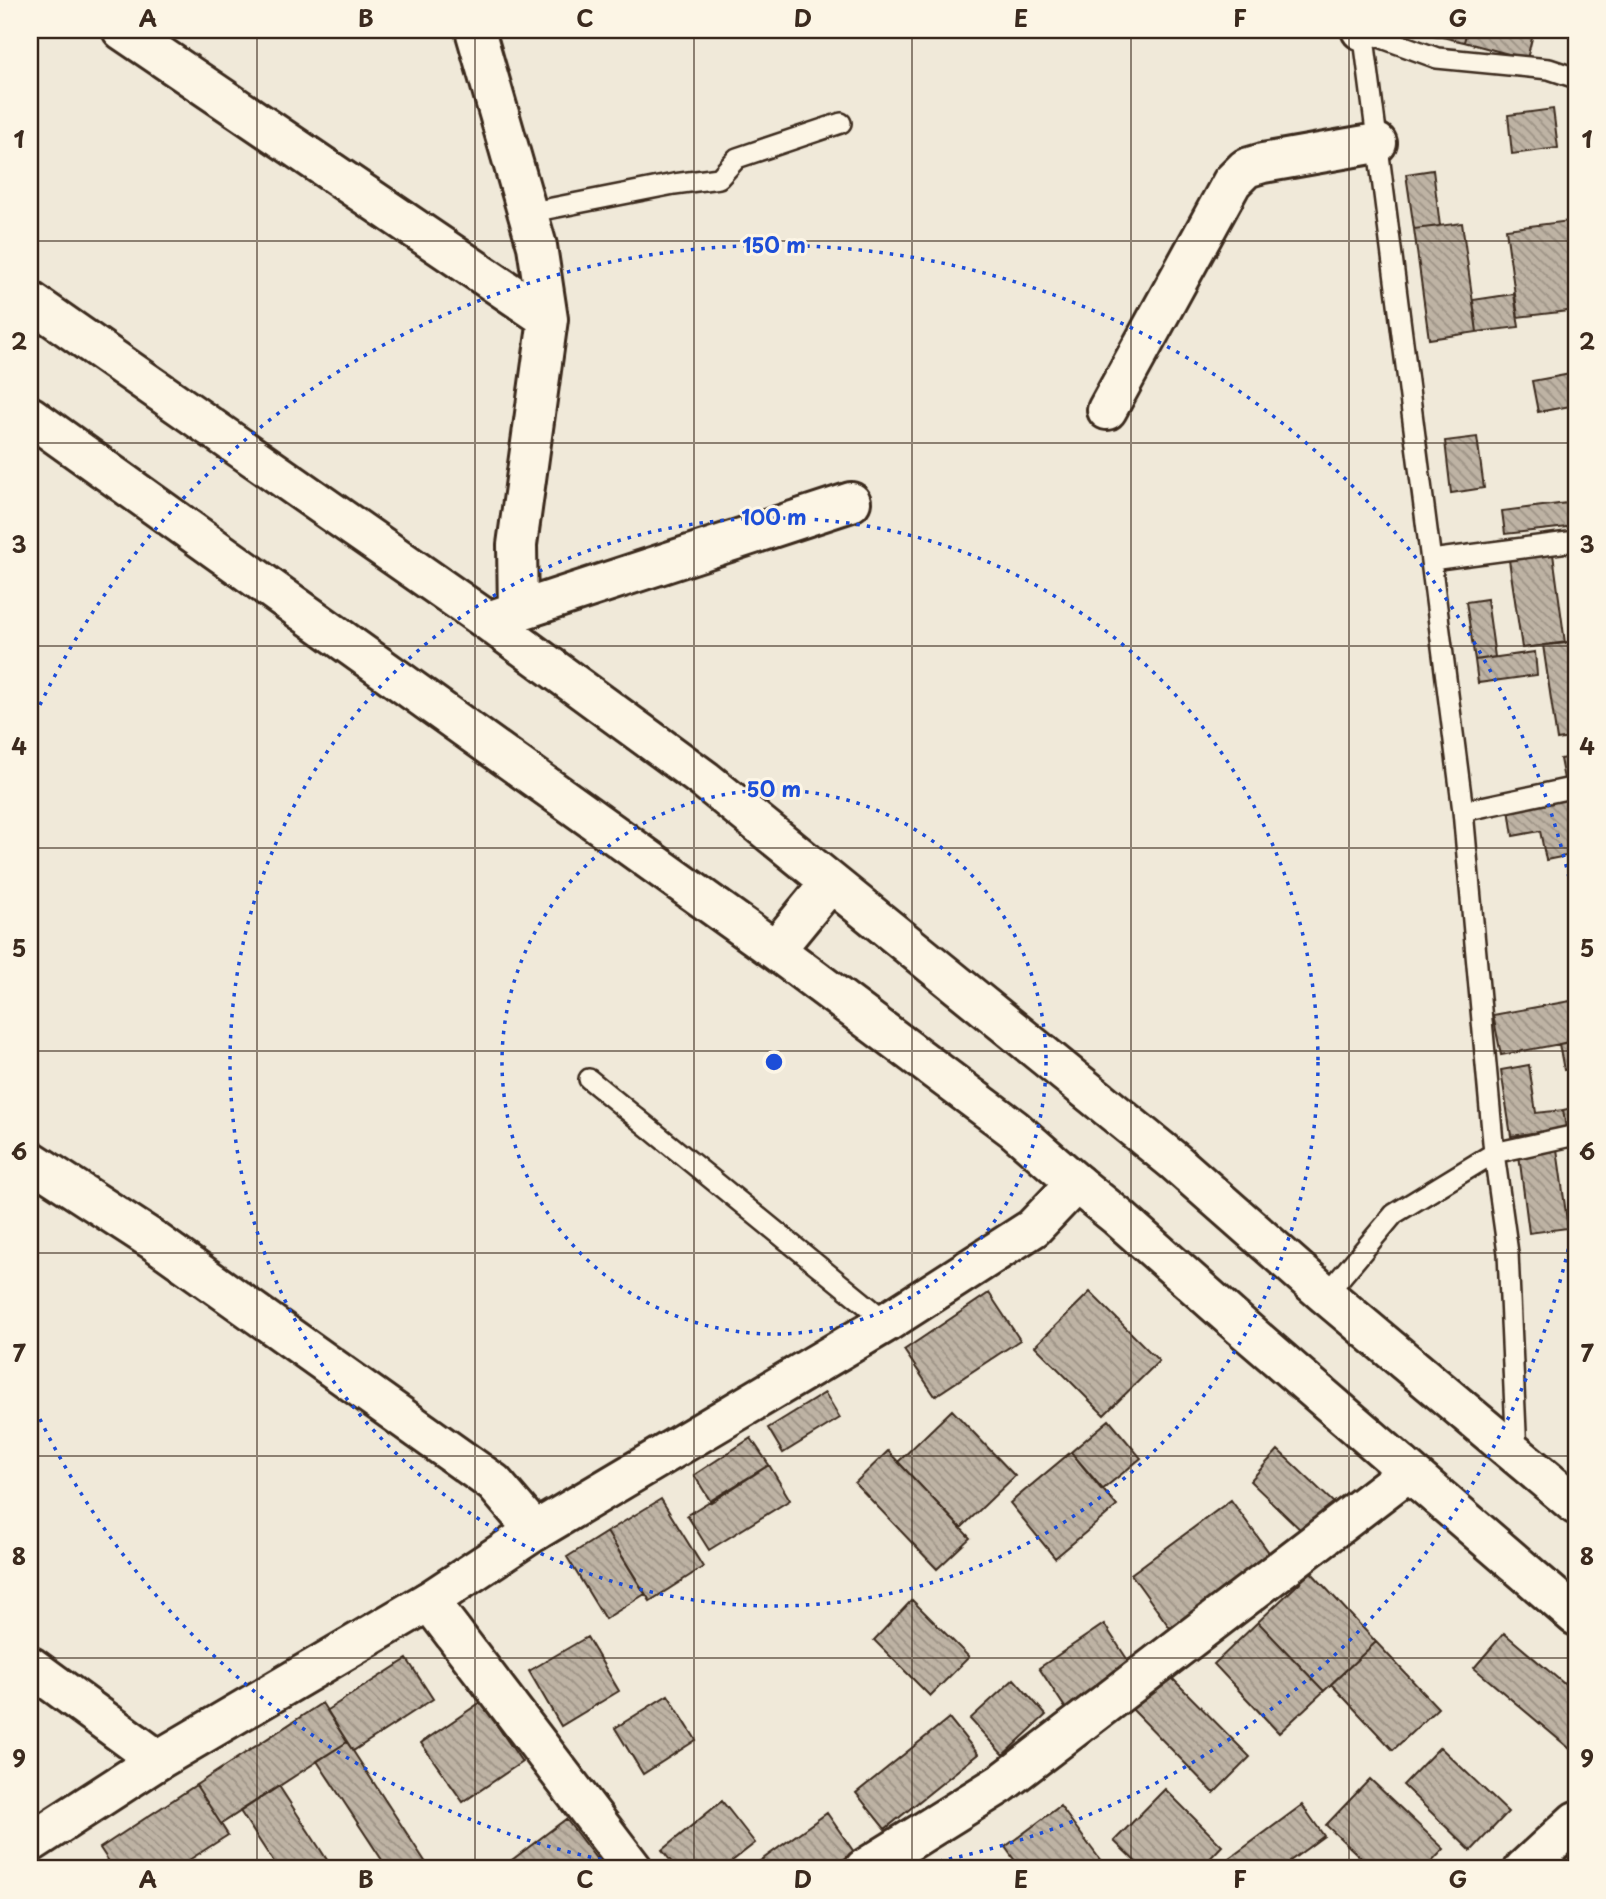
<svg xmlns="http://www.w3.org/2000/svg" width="1606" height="1899" viewBox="0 0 1606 1899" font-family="'Playpen Sans',sans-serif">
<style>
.building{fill:url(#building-back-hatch);stroke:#3b2a1e;stroke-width:2}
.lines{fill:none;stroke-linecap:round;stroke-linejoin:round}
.service-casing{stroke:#3b2a1e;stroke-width:24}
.minor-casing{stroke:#3b2a1e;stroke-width:44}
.tertiary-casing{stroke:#3b2a1e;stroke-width:44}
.primary-casing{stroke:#3b2a1e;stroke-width:44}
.service{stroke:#fcf5e5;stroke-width:19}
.minor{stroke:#fcf5e5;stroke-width:38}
.tertiary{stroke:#fcf5e5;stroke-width:38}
.primary{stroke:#fcf5e5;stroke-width:38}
.grid{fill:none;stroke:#3b2a1e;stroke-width:2;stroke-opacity:0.55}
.ring{fill:none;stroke:#1d4ed8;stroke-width:3.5;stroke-dasharray:3.5 7}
.centre{fill:#1d4ed8;stroke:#fcf5e5;stroke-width:3.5}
.ring-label{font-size:21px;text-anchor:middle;font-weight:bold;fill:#1d4ed8;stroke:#fcf5e5;stroke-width:6;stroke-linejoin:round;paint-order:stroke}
.neatline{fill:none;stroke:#3b2a1e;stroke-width:2.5}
.grid-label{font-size:23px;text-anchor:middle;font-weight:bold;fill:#3b2a1e}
</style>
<defs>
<pattern id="building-back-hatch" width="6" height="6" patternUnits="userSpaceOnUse" patternTransform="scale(1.75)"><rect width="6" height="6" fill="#beb3a4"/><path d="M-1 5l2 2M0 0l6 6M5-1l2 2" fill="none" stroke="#9c9285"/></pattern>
</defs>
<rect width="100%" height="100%" fill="#f0e9d9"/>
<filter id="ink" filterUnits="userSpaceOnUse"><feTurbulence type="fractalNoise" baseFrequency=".0143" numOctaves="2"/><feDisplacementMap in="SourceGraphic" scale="14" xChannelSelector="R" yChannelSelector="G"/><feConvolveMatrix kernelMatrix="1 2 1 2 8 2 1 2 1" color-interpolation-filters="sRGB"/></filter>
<g filter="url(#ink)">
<path class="building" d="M 1411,30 L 1467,30 L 1464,42 Z
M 1467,30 L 1534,30 L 1527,59 L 1464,42 Z
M 1553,109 L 1558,148 L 1512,154 L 1508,115 Z
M 1433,170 L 1440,226 L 1414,229 L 1406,174 Z
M 1571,205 L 1576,205 L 1576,232 L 1575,232 Z
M 1569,221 L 1576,278 L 1576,310 L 1518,317 L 1506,229 Z
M 1462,223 L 1477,332 L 1429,339 L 1414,229 Z
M 1514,294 L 1519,327 L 1477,332 L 1473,300 Z
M 1576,373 L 1576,405 L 1538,412 L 1532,381 Z
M 1477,437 L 1484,488 L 1451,493 L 1445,441 Z
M 1576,502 L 1576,526 L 1505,534 L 1502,511 Z
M 1553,554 L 1565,643 L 1522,648 L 1509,560 Z
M 1487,599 L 1495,657 L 1475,660 L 1466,602 Z
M 1576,641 L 1576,737 L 1557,740 L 1543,645 Z
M 1535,652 L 1537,675 L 1478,683 L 1475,660 Z
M 1576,756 L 1576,777 L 1564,779 L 1560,759 Z
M 1569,798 L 1576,836 L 1576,854 L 1546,860 L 1540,831 L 1513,836 L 1509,809 Z
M 1576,1000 L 1576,1041 L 1501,1055 L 1493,1015 Z
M 1576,1040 L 1576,1068 L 1564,1070 L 1559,1044 Z
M 1529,1065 L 1536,1113 L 1563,1110 L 1566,1128 L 1511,1136 L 1501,1070 Z
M 1576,1107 L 1576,1126 L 1566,1128 L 1563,1110 Z
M 1557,1149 L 1568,1228 L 1529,1233 L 1519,1155 Z
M 1090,1292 L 1159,1361 L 1104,1415 L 1035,1346 Z
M 989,1293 L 1020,1340 L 935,1396 L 904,1350 Z
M 825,1393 L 840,1418 L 783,1453 L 768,1428 Z
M 952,1410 L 1015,1476 L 961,1528 L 898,1462 Z
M 1109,1420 L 1141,1458 L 1102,1490 L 1071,1452 Z
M 751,1438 L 769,1465 L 711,1502 L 694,1475 Z
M 1278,1450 L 1335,1504 L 1306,1535 L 1250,1481 Z
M 888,1451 L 970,1538 L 937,1569 L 855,1483 Z
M 1071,1452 L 1117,1506 L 1055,1558 L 1010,1503 Z
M 769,1465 L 790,1500 L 709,1550 L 687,1515 Z
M 661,1499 L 703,1567 L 650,1601 L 607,1532 Z
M 1231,1500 L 1273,1558 L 1173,1632 L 1131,1574 Z
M 607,1532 L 645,1594 L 605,1619 L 567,1557 Z
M 1311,1572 L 1376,1642 L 1324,1691 L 1258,1622 Z
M 912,1600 L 969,1657 L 930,1696 L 874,1640 Z
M 1258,1622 L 1324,1691 L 1279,1733 L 1214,1664 Z
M 1104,1624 L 1131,1665 L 1066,1709 L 1039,1668 Z
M 1504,1633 L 1576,1694 L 1576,1754 L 1474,1668 Z
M 587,1637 L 619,1691 L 561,1726 L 529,1671 Z
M 1376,1642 L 1438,1708 L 1393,1750 L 1331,1684 Z
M 407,1659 L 433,1699 L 353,1751 L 327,1710 Z
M 1168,1674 L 1250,1757 L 1214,1793 L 1132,1709 Z
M 1014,1679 L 1046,1715 L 1003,1755 L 970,1719 Z
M 668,1695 L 696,1740 L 643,1774 L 615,1728 Z
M 481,1702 L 522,1762 L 463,1802 L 421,1743 Z
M 322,1703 L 347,1742 L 221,1824 L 196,1785 Z
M 949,1718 L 978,1754 L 885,1829 L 856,1793 Z
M 347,1742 L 353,1751 L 430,1869 L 368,1869 L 382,1860 L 317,1761 Z
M 1440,1747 L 1508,1812 L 1471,1851 L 1403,1785 Z
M 1370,1779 L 1444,1849 L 1425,1869 L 1373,1869 L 1326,1825 Z
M 196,1785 L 228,1835 L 175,1869 L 114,1869 L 100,1848 Z
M 279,1786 L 333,1869 L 278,1869 L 240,1811 Z
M 1165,1789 L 1222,1846 L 1200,1869 L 1143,1869 L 1114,1841 Z
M 722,1801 L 755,1843 L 722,1869 L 677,1869 L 662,1850 Z
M 1302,1805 L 1324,1836 L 1290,1861 L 1296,1869 L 1215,1869 Z
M 1060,1806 L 1107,1869 L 1021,1869 L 1005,1847 Z
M 827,1813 L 854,1852 L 830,1869 L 760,1869 L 756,1864 Z
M 566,1819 L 604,1869 L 500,1869 Z"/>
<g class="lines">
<g class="service-casing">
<path id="service" d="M 1363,30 L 1463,811 L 1494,1153 L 1508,1253 L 1517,1455
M 1363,31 L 1437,58 L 1549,69 L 1576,78
M 527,213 L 674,184 L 719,178 L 737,158 L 841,123
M 1431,560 L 1576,541
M 1463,811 L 1576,787
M 589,1079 L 887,1322
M 1326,1295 L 1394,1214 L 1494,1153 L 1576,1135"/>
</g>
<g class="minor-casing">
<path id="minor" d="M 122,30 L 548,319
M 475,30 L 537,246 L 548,319 L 517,545 L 518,612
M 1361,30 L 1363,31
M 1107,410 L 1232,182 L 1246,168 L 1263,163 L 1377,143
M 497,618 L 851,502
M 30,1160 L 153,1240 L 494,1483 L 535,1531
M 429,1601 L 633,1869
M 30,1666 L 158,1760
M 864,1869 L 1002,1783 L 1408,1472
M 1524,1869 L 1576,1821"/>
</g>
<g class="tertiary-casing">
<path id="tertiary" d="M 30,1843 L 158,1760 L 429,1601 L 535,1531 L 887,1322 L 1033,1228 L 1076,1183"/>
</g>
<g class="primary-casing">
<path id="primary" d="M 30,301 L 488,621 L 705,780 L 1174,1161 L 1326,1295 L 1576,1505
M 30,416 L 775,950 L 1014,1129 L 1076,1183 L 1118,1217 L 1243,1328 L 1576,1616
M 775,950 L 830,883"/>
</g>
<use href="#service" class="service"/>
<use href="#minor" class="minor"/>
<use href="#tertiary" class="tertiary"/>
<use href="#primary" class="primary"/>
</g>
</g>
<path class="grid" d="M 257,30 L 257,1869M 475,30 L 475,1869M 694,30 L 694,1869M 912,30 L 912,1869M 1131,30 L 1131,1869M 1349,30 L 1349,1869M 30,241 L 1576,241M 30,443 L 1576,443M 30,646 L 1576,646M 30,848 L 1576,848M 30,1051 L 1576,1051M 30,1253 L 1576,1253M 30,1456 L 1576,1456M 30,1658 L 1576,1658"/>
<g class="ring">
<circle cx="774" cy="1062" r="272"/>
<circle cx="774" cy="1062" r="544"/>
<path d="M1575 1218A816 816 0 0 1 895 1869M653 1869A816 816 0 0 1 31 1400M31 724A816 816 0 0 1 1575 906"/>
</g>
<circle cx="774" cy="1062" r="10" class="centre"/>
<g class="ring-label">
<text x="774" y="253">150 m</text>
<text x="774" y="525">100 m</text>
<text x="774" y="797">50 m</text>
</g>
<rect width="1606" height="1899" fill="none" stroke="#fcf5e5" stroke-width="77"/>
<rect x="38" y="38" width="1530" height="1822" class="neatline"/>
<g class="grid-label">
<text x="148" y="27">A</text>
<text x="366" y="27">B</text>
<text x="585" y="27">C</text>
<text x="803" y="27">D</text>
<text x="1021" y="27">E</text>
<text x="1240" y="27">F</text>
<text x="1458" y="27">G</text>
<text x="19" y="148">1</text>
<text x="1587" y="148">1</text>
<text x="19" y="350">2</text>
<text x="1587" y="350">2</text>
<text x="19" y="553">3</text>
<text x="1587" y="553">3</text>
<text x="19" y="755">4</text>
<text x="1587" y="755">4</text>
<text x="19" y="957">5</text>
<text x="1587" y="957">5</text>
<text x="19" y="1160">6</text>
<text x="1587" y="1160">6</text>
<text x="19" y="1362">7</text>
<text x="1587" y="1362">7</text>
<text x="19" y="1565">8</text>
<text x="1587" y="1565">8</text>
<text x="19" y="1767">9</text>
<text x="1587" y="1767">9</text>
<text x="148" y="1888">A</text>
<text x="366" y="1888">B</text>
<text x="585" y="1888">C</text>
<text x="803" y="1888">D</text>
<text x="1021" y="1888">E</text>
<text x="1240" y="1888">F</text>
<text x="1458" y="1888">G</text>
</g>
</svg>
